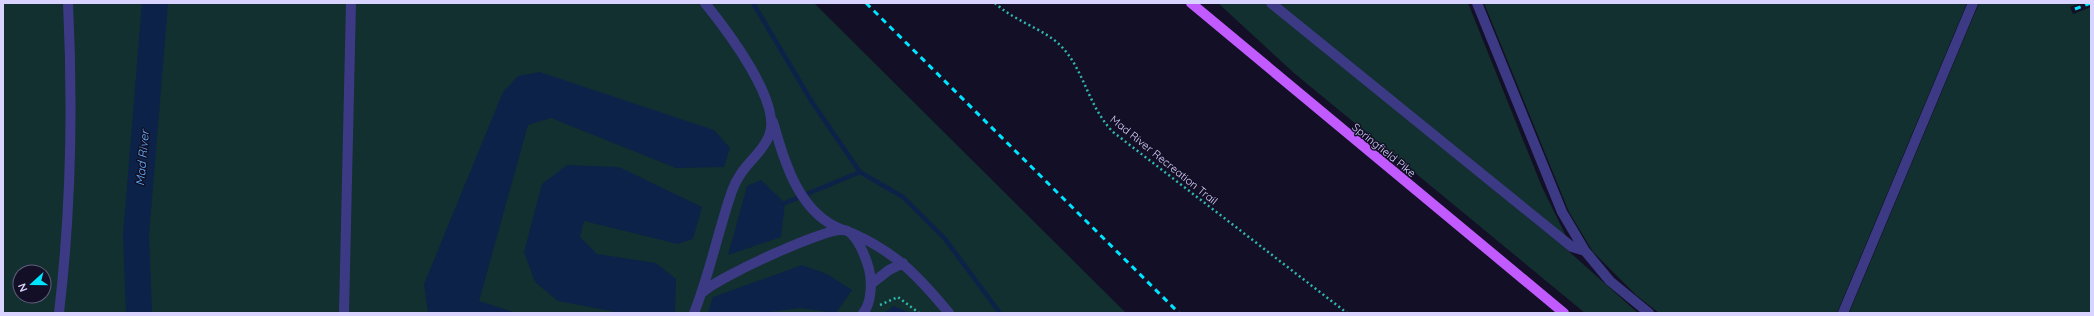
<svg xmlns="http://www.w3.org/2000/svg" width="2094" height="316" viewBox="0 0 2094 316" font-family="Quicksand,sans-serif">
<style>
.green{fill:#12302f;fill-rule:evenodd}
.water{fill:#0c2248}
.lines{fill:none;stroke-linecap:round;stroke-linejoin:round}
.stream{stroke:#0c2248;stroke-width:4.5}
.river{stroke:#0c2248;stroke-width:26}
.path{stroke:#2fb8b0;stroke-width:2.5;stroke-dasharray:2 3;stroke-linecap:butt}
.minor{stroke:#3d3a85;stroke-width:10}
.major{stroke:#c25bff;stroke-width:10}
.rail{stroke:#00e5ff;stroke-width:3;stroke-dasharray:6 5;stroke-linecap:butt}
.labels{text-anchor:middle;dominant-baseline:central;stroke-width:3;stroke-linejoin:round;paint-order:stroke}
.street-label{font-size:11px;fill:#d9d4ff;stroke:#130f26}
.water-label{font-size:12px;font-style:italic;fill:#62b6ff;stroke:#130f26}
</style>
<rect width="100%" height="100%" fill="#130f26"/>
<path class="green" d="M 3,3 L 814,3 L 1126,313 L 3,313 ZM 20,272 L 44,272 L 44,296 L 20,296 Z
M 1218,3 L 1265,3 L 1564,247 L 1638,313 L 1585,313 L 1294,73 Z
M 1277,3 L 1468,3 L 1542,187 L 1567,238 Z
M 1484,3 L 1967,3 L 1837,313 L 1659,313 L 1636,295 L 1593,252 L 1569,212 Z
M 1979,3 L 2081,3 L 2070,7 L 2073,14 L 2091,7 L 2091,313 L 1849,313 Z"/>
<path class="water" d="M 540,72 L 714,130 L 730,148 L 724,167 L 676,168 L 551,118 L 528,125 L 479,301 L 517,313 L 428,313 L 424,284 L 503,92 L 518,76 Z
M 567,165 L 619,167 L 702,207 L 693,239 L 678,244 L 584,221 L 580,237 L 597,254 L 656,263 L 676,279 L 675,313 L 621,313 L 558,301 L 535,282 L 524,252 L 542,184 Z
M 761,180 L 785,203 L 781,237 L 728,255 L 747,186 Z
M 802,265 L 827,274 L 852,290 L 836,313 L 800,308 L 762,313 L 708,313 L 713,297 Z
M 894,306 L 910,313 L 884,313 Z"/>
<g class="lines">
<path class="stream" d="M 753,3 L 812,102 L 860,172 L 903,197 L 945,239 L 1000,313
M 785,203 L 860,172"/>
<path class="river" d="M 139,313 L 136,235 L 155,3"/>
<path class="path" d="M 995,3 C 1014,21 1042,28 1060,45 C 1085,70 1087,105 1113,132 L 1347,313
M 880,305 L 898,297 L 919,313"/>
<path class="minor" d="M 1271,3 L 1572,247 L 1585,251
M 1477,3 L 1562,212 L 1585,251 L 1610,281 L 1649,313
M 773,122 C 785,163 799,214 843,230
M 852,233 C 897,253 918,276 949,313
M 871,284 L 889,270 L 903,263
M 703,292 C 717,278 826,227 844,230 C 856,231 866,258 869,269 C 872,281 872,303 863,313
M 59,313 C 71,211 73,106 68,3
M 344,313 L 351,3
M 694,313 C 710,273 718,231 732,191 C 741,165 760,157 769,136 C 783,103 726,29 705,3
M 1843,313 L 1973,3"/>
<path class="major" d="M 1191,3 L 1564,313"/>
<path class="rail" d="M 866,3 L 1179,313
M 2075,9 L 2091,3"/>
</g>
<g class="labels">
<g class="street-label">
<text transform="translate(1384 150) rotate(39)">Springfield Pike</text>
<text transform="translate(1164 160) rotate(39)">Mad River Recreation Trail</text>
</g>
<g class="water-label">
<text transform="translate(142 158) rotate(-85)">Mad River</text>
</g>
</g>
<rect width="2094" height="316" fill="none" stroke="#d9d4ff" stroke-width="8"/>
<g transform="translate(32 284) rotate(249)"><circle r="19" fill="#130f26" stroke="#625e7d"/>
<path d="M0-3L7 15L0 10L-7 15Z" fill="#00e5ff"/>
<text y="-6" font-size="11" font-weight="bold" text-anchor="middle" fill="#d9d4ff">N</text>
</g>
</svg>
